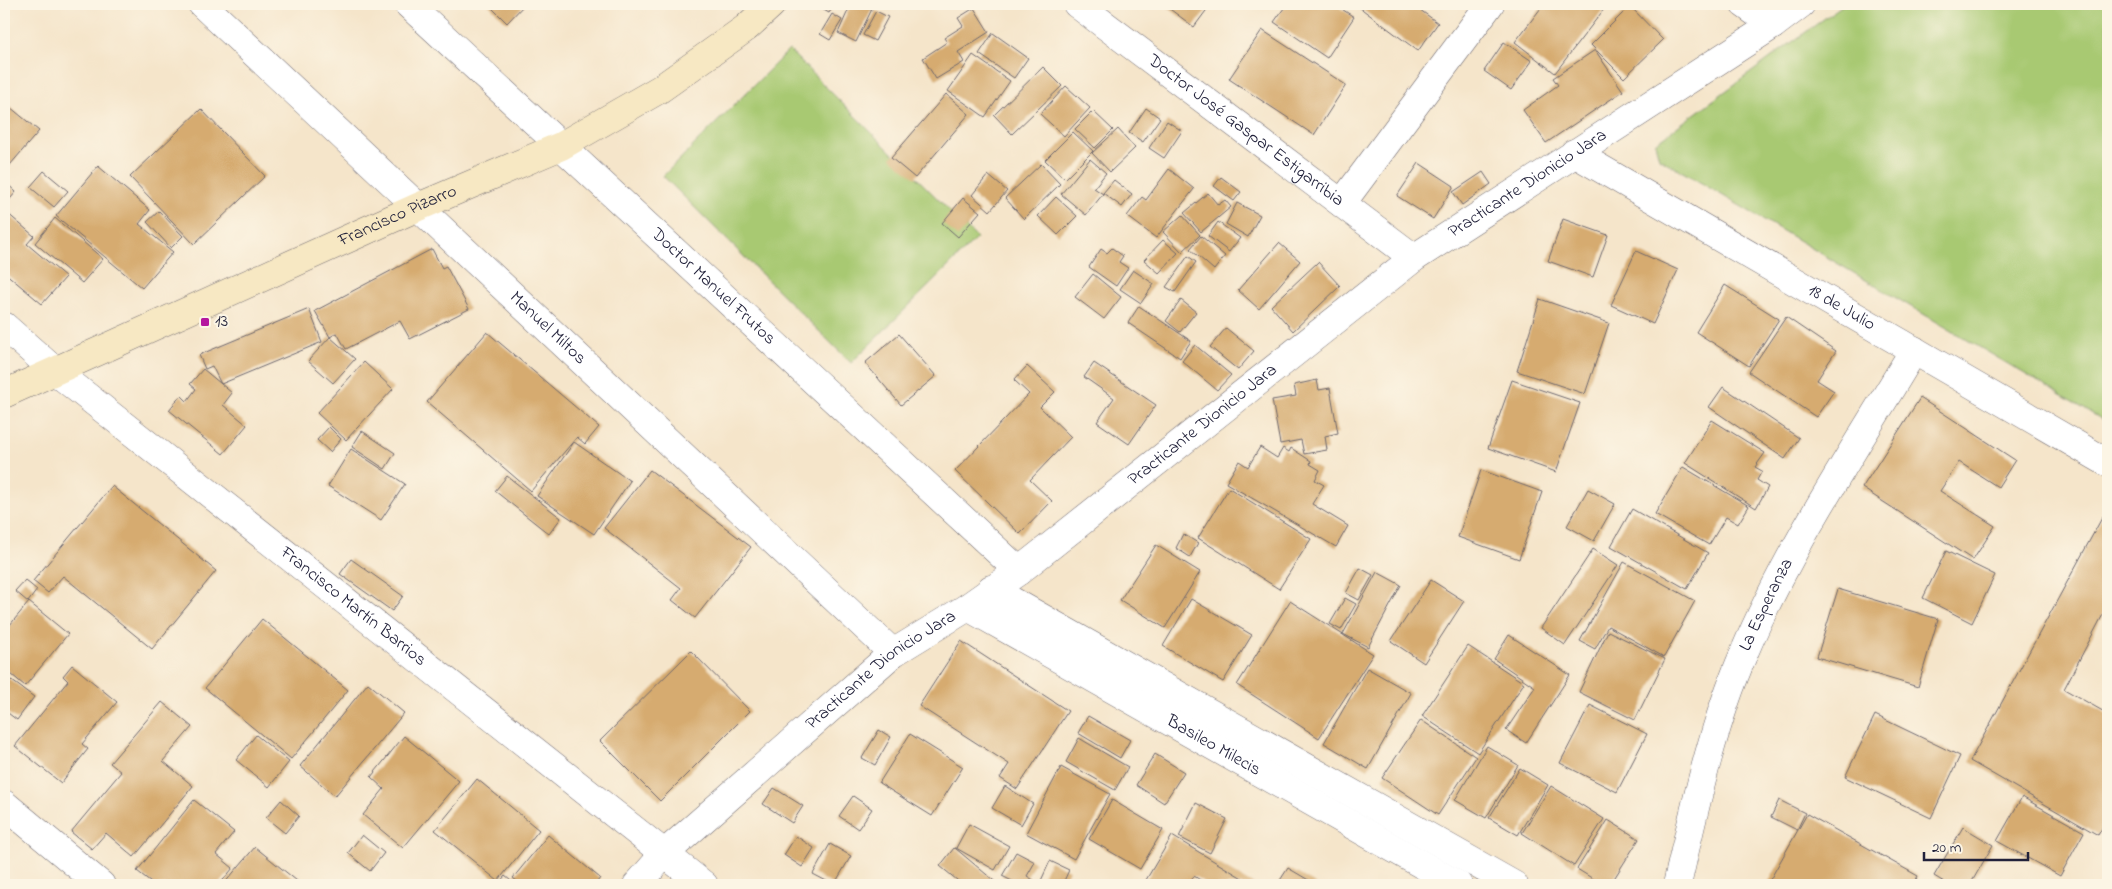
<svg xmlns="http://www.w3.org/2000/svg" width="2112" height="889" viewBox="0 0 2112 889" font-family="'Indie Flower',sans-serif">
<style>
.green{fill:#a8c972;stroke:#657656}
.building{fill:#d6ab70}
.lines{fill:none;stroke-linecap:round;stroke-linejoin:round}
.street-casing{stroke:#6c666d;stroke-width:29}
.secondary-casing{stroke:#6c666d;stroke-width:29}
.street{stroke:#fff;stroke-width:28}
.secondary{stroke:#f7e8c3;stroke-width:28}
.poi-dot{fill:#b5179e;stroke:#fcf5e5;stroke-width:2}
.labels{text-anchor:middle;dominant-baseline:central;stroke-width:4;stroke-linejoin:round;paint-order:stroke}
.street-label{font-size:18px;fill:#22223b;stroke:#fcf5e5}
.poi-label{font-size:18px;fill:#22223b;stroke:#fcf5e5;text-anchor:start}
</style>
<rect width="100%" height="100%" fill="#fcf5e5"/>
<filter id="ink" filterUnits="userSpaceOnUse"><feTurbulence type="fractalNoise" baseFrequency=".02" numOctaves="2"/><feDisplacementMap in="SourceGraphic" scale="10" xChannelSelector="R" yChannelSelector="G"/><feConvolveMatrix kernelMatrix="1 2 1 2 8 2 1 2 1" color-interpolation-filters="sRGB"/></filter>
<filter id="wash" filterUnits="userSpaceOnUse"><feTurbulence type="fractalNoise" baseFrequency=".0096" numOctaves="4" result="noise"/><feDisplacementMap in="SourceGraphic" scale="20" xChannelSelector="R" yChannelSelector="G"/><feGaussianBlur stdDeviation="1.12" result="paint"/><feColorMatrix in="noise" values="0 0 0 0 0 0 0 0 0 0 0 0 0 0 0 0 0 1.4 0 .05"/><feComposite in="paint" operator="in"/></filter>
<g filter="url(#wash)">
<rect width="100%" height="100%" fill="#f5e5ca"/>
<path class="green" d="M 1844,4 L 2108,4 L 2108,423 L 1659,158 L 1655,143 Z
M 789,50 L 977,238 L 851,363 L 663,176 Z"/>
<g id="blocks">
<path class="building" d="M 488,4 L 525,4 L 507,23 Z
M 825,4 L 835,4 L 829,13 L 822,9 Z
M 851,4 L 862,4 L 872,9 L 856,42 L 838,33 Z
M 1163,4 L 1211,4 L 1194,27 Z
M 1287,4 L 1334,4 L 1354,17 L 1327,58 L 1274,22 Z
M 1355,4 L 1412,4 L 1438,23 L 1418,51 Z
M 1544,4 L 1608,4 L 1555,73 L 1515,42 Z
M 1630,6 L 1663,40 L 1624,78 L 1591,45 Z
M 974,8 L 989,32 L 958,52 L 964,62 L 936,79 L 923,58 L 947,42 L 944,38 L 963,26 L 958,18 Z
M 876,11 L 888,17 L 875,41 L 863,35 Z
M 832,14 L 842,20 L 830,40 L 820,34 Z
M 1262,30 L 1346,85 L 1314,135 L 1229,79 Z
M 993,33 L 1028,58 L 1014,78 L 979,54 Z
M 1504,42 L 1532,61 L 1511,90 L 1484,71 Z
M 1595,50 L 1623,91 L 1546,143 L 1523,110 L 1558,85 L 1553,78 Z
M 973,55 L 1010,81 L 985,117 L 948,91 Z
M 1043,67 L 1062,86 L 1012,134 L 994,115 Z
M 1066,86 L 1090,108 L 1064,136 L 1040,114 Z
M 946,94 L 969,114 L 915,178 L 891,158 Z
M 4,102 L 39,131 L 4,172 Z
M 1146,108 L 1160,118 L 1143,142 L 1129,133 Z
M 201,109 L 265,176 L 194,244 L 130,177 Z
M 1093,111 L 1113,130 L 1095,148 L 1075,129 Z
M 1167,121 L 1182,131 L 1164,158 L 1149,148 Z
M 1118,129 L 1135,148 L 1110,172 L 1092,153 Z
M 1073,132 L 1093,151 L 1065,179 L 1045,160 Z
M 1090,159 L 1106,173 L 1094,188 L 1103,194 L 1086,215 L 1061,194 Z
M 1419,163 L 1454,186 L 1433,219 L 1397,196 Z
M 1041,164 L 1060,184 L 1024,219 L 1005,198 Z
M 98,166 L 150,210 L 139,224 L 173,252 L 142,288 L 56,216 Z
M 1169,169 L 1194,189 L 1156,238 L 1127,216 L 1142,197 L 1146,200 Z
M 44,171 L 68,191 L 54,207 L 30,187 Z
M 1483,172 L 1491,184 L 1462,205 L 1453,192 Z
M 988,175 L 1007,191 L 990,211 L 972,195 Z
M 1221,177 L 1241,192 L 1234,201 L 1214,186 Z
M 1114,180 L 1132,194 L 1122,207 L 1103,193 Z
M 4,181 L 16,192 L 4,206 Z
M 1208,193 L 1218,205 L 1225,200 L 1231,207 L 1201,232 L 1184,213 Z
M 1056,197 L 1077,216 L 1058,235 L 1038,216 Z
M 963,198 L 980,212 L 958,237 L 942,223 Z
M 1237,203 L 1260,215 L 1248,237 L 1226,224 Z
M 159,211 L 183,236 L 171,248 L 147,222 Z
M 6,212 L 34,236 L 27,244 L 66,277 L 42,304 L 4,272 L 4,216 Z
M 1182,215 L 1200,235 L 1182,252 L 1163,232 Z
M 55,218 L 103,259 L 82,283 L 35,243 Z
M 1563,219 L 1608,235 L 1593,277 L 1548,261 Z
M 1218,222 L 1240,238 L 1229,252 L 1208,236 Z
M 1201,236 L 1225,256 L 1214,270 L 1190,249 Z
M 1163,240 L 1178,253 L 1159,273 L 1144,260 Z
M 1279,243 L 1300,261 L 1259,309 L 1238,290 Z
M 1112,248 L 1123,256 L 1119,262 L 1128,268 L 1116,286 L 1089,267 L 1101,249 L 1107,253 Z
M 432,249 L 442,268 L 446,266 L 469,309 L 410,339 L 400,321 L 346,349 L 337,333 L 330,337 L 315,311 Z
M 1636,251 L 1678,270 L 1653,324 L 1611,305 Z
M 1188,256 L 1196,262 L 1175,292 L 1166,287 Z
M 1318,262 L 1340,286 L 1293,331 L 1271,306 Z
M 1133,270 L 1154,284 L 1141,303 L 1120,289 Z
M 1093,274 L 1121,297 L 1104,319 L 1075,297 Z
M 1725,285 L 1779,319 L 1749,366 L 1696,332 Z
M 1540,299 L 1609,323 L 1585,394 L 1517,371 Z
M 1181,300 L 1196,312 L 1180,332 L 1166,321 Z
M 1139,306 L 1191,341 L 1180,358 L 1128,323 Z
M 309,309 L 322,342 L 221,384 L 212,366 L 205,369 L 199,355 Z
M 1786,317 L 1836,351 L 1817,380 L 1834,391 L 1816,417 L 1749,372 Z
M 1226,328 L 1254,351 L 1238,370 L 1210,347 Z
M 487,332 L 599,427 L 585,444 L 577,437 L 531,491 L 427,402 Z
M 899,334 L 936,376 L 901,405 L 865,363 Z
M 330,337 L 355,359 L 333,383 L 308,361 Z
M 1195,345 L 1231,375 L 1217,390 L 1182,361 Z
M 364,362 L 393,389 L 346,440 L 317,413 Z
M 1094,363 L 1156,405 L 1129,444 L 1097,422 L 1114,398 L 1084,377 Z
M 1027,366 L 1055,392 L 1040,407 L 1071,437 L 1030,480 L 1052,501 L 1020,534 L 955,471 L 1029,394 L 1014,380 Z
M 203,369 L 232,393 L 223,405 L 247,425 L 223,454 L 169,410 L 181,395 L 187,401 L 196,389 L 190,384 Z
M 1317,380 L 1319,390 L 1330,388 L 1338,433 L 1325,436 L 1327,450 L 1304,454 L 1301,440 L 1280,444 L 1272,400 L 1296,396 L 1294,385 Z
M 1512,380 L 1580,403 L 1556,472 L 1488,448 Z
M 1723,387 L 1799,438 L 1785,459 L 1709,407 Z
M 1920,398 L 2015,460 L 1998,487 L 1959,462 L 1940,491 L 1995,526 L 1973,560 L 1862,488 Z
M 1712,420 L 1765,453 L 1755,467 L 1762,471 L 1757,480 L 1768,487 L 1756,508 L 1685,463 Z
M 329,427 L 341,439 L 330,452 L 317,440 Z
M 362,431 L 395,453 L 385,469 L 352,447 Z
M 574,442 L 630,481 L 594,534 L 537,496 Z
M 1260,447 L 1277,458 L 1283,448 L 1289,452 L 1291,448 L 1311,461 L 1310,464 L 1320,470 L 1315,480 L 1324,485 L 1312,504 L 1348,526 L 1336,547 L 1226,483 L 1239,461 L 1248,467 Z
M 351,449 L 405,484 L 381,520 L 328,486 Z
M 1683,467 L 1749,506 L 1738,524 L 1726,517 L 1709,545 L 1655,514 Z
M 650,470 L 751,547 L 695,618 L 672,600 L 681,588 L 604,528 Z
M 1481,470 L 1542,492 L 1519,559 L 1458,537 Z
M 507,476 L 561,518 L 549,534 L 495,491 Z
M 112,486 L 216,571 L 152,649 L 63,576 L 48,593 L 33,581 Z
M 1229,488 L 1311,539 L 1279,589 L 1198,538 Z
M 1588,489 L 1615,504 L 1594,541 L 1567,526 Z
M 1632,509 L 1708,553 L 1687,589 L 1611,546 Z
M 2103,516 L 2108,519 L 2108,605 L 2064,689 L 2108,714 L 2108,818 L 2098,835 L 1970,761 Z
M 1183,534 L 1198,543 L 1190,557 L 1176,548 Z
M 1156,545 L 1200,572 L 1165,628 L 1120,600 Z
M 1593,549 L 1618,565 L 1565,645 L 1541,628 Z
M 1946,551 L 1995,575 L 1972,623 L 1923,598 Z
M 351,559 L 403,596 L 392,611 L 340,574 Z
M 1624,562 L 1695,601 L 1664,657 L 1608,626 L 1595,649 L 1580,641 Z
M 1360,568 L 1373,575 L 1359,600 L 1346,593 Z
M 1377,572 L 1401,585 L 1368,647 L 1343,634 Z
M 25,580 L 37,590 L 28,602 L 15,591 Z
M 1431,580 L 1464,601 L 1424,663 L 1391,641 Z
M 1838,589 L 1938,619 L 1918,687 L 1817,657 Z
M 1345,598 L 1356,604 L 1341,630 L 1330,624 Z
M 1191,599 L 1252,635 L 1223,682 L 1163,646 Z
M 1290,601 L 1373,654 L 1319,738 L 1237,685 Z
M 29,602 L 68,634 L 25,686 L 4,668 L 4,632 Z
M 262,619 L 348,690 L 291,759 L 205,688 Z
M 1608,631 L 1665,659 L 1635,720 L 1579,692 Z
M 1509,635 L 1570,675 L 1526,743 L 1506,730 L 1535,687 L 1494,659 Z
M 961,641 L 1068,711 L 1017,789 L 1000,778 L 1009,764 L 919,706 Z
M 1468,646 L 1524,683 L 1478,753 L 1422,716 Z
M 691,651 L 750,711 L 660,801 L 600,741 Z
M 72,665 L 117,702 L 82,744 L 88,749 L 61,783 L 15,746 L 68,681 L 63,676 Z
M 1367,668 L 1411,693 L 1368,769 L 1324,743 Z
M 4,675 L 34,697 L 17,720 L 4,710 Z
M 368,683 L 404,713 L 335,796 L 300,766 Z
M 162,702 L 192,727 L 163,761 L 193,786 L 134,857 L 106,833 L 92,849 L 71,832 L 121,772 L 110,763 Z
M 1590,705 L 1647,734 L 1617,792 L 1560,763 Z
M 1875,715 L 1960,756 L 1931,818 L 1845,777 Z
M 1088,716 L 1130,740 L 1120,758 L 1078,733 Z
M 1421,720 L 1476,757 L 1438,815 L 1382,778 Z
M 879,730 L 891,737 L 875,765 L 862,758 Z
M 910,734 L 963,767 L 932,816 L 879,783 Z
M 256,735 L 289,762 L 269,787 L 236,760 Z
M 404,736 L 459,781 L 403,848 L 363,815 L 384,789 L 371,777 Z
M 1079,738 L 1128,767 L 1115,790 L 1066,762 Z
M 1487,746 L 1518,765 L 1486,818 L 1455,800 Z
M 1155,754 L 1184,772 L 1164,803 L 1136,785 Z
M 1061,767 L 1110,794 L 1074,859 L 1026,833 Z
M 1520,768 L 1548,785 L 1518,835 L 1489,818 Z
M 477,779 L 539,830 L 498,881 L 435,830 Z
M 1005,786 L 1033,804 L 1021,825 L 992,808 Z
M 1551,786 L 1604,819 L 1574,866 L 1522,833 Z
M 774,788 L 803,806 L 792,823 L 763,804 Z
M 853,796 L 872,809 L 858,829 L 839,816 Z
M 2022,797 L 2084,832 L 2060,876 L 1997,841 Z
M 194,800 L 234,832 L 216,854 L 233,868 L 219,885 L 155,885 L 137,871 Z
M 281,800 L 299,816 L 285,833 L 266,818 Z
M 1112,800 L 1163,830 L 1140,869 L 1089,839 Z
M 1779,800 L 1805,813 L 1797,830 L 1771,817 Z
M 1196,803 L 1227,819 L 1210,853 L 1179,837 Z
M 1807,814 L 1918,876 L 1913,885 L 1767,885 Z
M 1608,820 L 1639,839 L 1610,885 L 1603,885 L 1577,869 Z
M 969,824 L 1009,846 L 995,870 L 956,848 Z
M 1963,827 L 1993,845 L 1970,885 L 1949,885 L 1934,876 Z
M 362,835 L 384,853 L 370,871 L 348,853 Z
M 548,835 L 600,878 L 595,885 L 522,885 L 513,878 Z
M 796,836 L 814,848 L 802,867 L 784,855 Z
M 1172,836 L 1254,885 L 1208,885 L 1194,876 L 1188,885 L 1143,885 Z
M 830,844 L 851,856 L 834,885 L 813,874 Z
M 255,847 L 302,885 L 223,885 Z
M 954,848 L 955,848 L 999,885 L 963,885 L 940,866 Z
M 1016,852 L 1035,862 L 1027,876 L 1035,881 L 1033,885 L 1020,885 L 1002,876 Z
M 1050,861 L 1069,870 L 1064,881 L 1073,885 L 1039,885 Z
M 1288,868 L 1317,885 L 1277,885 Z
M 505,876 L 516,885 L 497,885 Z"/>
</g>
</g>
<g filter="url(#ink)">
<use href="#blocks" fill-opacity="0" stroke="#6c666d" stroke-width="1"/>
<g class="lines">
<g class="street-casing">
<g id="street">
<path id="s1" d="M 202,4 L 893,653"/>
<path id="s2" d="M 408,4 L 1019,571"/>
<path id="s3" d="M 1077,4 L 1414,258"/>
<path d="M 1744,4 L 1773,25"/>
<path id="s4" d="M 1574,153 L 2108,463"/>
<path d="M 1342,203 L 1490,4"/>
<path id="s5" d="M 4,326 L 55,371 L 704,885"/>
<path d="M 991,589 L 1514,885"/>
<path id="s6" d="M 968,607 L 1458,885"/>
<path d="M 4,804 L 101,885"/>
<path id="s7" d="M 637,885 L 664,854 L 893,653 L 968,607 L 1019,571 L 1414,258 L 1773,25 L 1801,4"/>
<path id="s8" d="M 1677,885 C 1695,807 1712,727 1744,653 C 1789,547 1855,449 1914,350"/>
</g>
</g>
<g class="secondary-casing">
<g id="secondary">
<path id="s9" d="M 4,394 L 418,207 L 561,146 L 660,89 L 746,28 L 772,4"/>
</g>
</g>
<use href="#street" class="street"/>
<use href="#secondary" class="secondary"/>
</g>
</g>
<rect class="poi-dot" x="200" y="317" width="10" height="10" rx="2.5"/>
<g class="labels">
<g class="street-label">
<text stroke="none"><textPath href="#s3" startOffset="211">Doctor José Gaspar Estigarribia</textPath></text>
<text stroke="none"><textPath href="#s7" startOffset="1136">Practicante Dionicio Jara</textPath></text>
<text stroke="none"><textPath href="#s9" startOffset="432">Francisco Pizarro</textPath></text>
<text stroke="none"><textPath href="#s2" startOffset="416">Doctor Manuel Frutos</textPath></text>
<text stroke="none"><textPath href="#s4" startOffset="309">18 de Julio</textPath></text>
<text stroke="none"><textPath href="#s1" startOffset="474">Manuel Miltos</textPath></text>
<text stroke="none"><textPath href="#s7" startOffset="731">Practicante Dionicio Jara</textPath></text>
<text stroke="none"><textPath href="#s8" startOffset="295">La Esperanza</textPath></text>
<text stroke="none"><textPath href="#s5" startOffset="448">Francisco Martín Barrios</textPath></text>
<text stroke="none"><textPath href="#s7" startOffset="326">Practicante Dionicio Jara</textPath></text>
<text stroke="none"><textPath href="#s6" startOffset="282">Basileo Milecis</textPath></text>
</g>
<g class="poi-label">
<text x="215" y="322">13</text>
</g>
</g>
<rect width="2112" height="889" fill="none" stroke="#fcf5e5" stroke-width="20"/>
<path d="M1924 852v8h104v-8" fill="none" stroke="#22223b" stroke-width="2.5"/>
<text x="1932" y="852" font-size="15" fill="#22223b" stroke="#fcf5e5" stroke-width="4" paint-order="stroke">20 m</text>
</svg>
